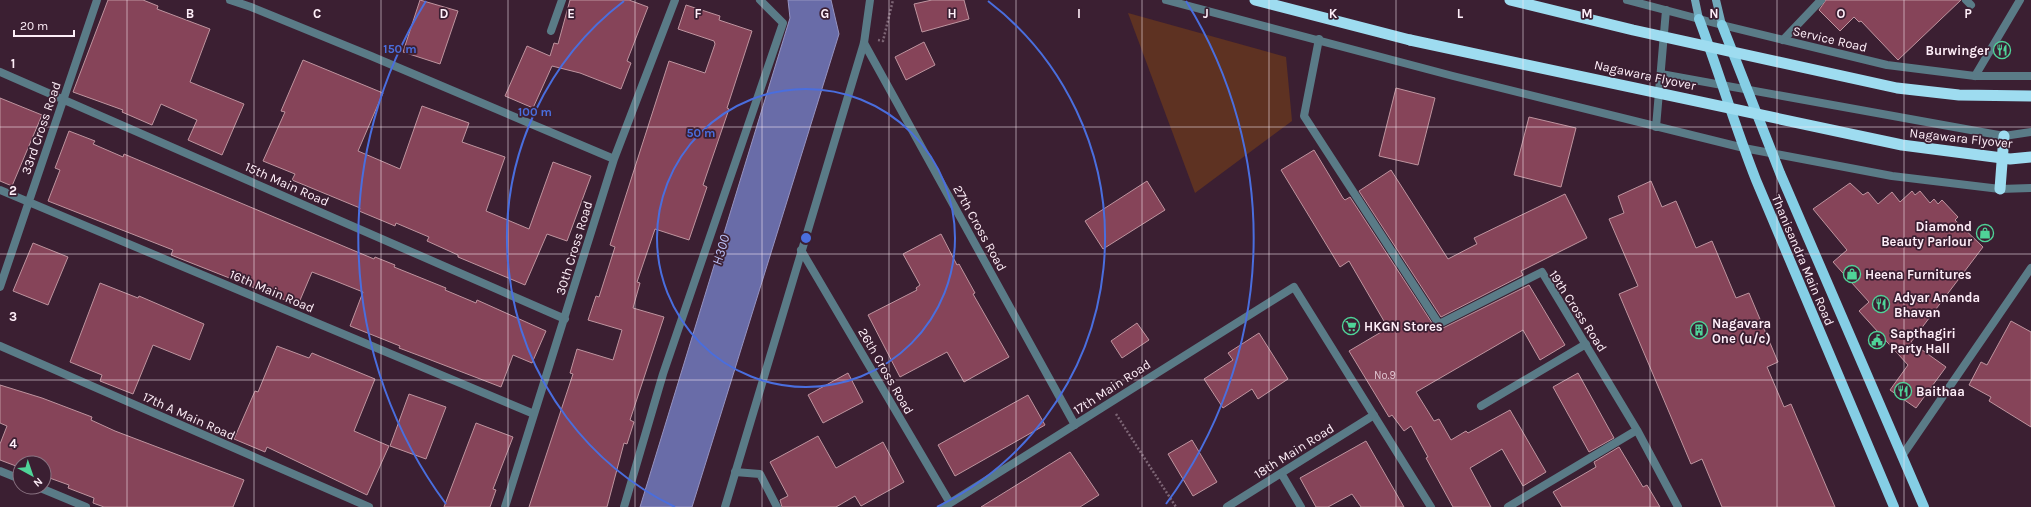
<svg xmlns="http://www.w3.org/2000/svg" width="2031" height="507" viewBox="0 0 2031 507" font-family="Karla,sans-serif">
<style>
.green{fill:#5e3222}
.water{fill:#696ca8;stroke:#9693c0}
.building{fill:#864459;stroke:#be949f}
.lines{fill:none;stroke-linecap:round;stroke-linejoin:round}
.path{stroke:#7d6575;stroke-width:2.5;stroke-dasharray:2 2;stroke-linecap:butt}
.minor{stroke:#5a7b87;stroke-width:8}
.tertiary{stroke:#5a7b87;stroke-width:8}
.secondary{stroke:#72aabc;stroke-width:8}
.primary{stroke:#85cee5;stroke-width:10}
.trunk{stroke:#9edcf0;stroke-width:11}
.trunk-bridge{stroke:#9edcf0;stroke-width:11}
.grid{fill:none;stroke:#feeef8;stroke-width:1;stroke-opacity:0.55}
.ring{fill:none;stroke:#4a6ede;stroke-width:2}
.labels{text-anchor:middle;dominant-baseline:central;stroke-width:3.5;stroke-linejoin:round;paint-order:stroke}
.number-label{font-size:11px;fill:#e0c4d0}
.street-label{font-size:13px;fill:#feeef8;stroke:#3b1f32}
.poi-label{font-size:13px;font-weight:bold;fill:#feeef8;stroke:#3b1f32;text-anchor:start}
.water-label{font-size:14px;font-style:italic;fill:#babff4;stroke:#3b1f32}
.grid-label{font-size:13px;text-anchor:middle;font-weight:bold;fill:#feeef8;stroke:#3b1f32;stroke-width:3.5;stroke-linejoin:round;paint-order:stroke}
.centre{fill:#4a6ede;stroke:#3b1f32;stroke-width:2}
.ring-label{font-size:12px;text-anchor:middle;font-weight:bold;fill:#4a6ede;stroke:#3b1f32;stroke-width:3.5;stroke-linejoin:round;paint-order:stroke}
</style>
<rect width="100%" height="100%" fill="#3b1f32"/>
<path class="green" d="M 1128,13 L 1286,57 L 1292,121 L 1195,193 Z"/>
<path class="water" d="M 788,0 L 831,0 L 839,34 L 692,507 L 640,507 L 790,18 Z"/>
<path class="building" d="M 108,0 L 143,0 L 158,6 L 157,9 L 210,29 L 190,82 L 244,104 L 222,155 L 188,140 L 197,120 L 161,104 L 152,125 L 122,112 L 123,110 L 73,92 Z
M 420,0 L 458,11 L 440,64 L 403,52 Z
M 570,0 L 629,0 L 648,7 L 627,61 L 631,63 L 621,89 L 580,73 L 552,66 L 533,108 L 505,96 L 527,46 L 550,56 L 554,43 L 558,44 Z
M 932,0 L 964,0 L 969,19 L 922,32 L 914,4 Z
M 1826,0 L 1961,0 L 1898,60 L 1861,21 L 1859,22 L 1854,17 L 1840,31 L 1819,10 Z
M 686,5 L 720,16 L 719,20 L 752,31 L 727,108 L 729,109 L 703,185 L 707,187 L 689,240 L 655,229 L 637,282 L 640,283 L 633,308 L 664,317 L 630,420 L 634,422 L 627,444 L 624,443 L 607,507 L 529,507 L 573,374 L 570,373 L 577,349 L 613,360 L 622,330 L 588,320 L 596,296 L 599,297 L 615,247 L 610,245 L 669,61 L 705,73 L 715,44 L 714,41 L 678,29 Z
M 924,42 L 935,65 L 906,80 L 895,57 Z
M 303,60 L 383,93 L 358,151 L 400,169 L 422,106 L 469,123 L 462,142 L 505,157 L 486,211 L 529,229 L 553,162 L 591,176 L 567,241 L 547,234 L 525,285 L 458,257 L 458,255 L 427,241 L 429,237 L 396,223 L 395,226 L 359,211 L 360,208 L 292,180 L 295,174 L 263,161 L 285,112 L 281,111 Z
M 1396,88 L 1435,98 L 1418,165 L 1379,156 Z
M 0,98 L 42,115 L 12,186 L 0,181 Z
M 1529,117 L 1576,128 L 1561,187 L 1514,175 Z
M 69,131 L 95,141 L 93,144 L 123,157 L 124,154 L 374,259 L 375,257 L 395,265 L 394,267 L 446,288 L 445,290 L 476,303 L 477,300 L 546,331 L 532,363 L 513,355 L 501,387 L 423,357 L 399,348 L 400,346 L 350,326 L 363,292 L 333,280 L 312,272 L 298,305 L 171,255 L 173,250 L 48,201 L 60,170 L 55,168 Z
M 1314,150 L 1343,198 L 1345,200 L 1350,197 L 1436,329 L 1441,329 L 1529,285 L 1565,345 L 1540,360 L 1523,330 L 1416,392 L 1434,421 L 1439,419 L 1451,440 L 1466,431 L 1468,433 L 1510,410 L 1546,472 L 1523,486 L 1502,449 L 1470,468 L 1491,507 L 1453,507 L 1426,458 L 1428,457 L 1411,426 L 1404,431 L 1392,415 L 1389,417 L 1349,351 L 1388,328 L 1349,261 L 1340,267 L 1281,170 Z
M 1391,170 L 1448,259 L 1477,244 L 1474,238 L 1565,194 L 1587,238 L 1521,271 L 1523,275 L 1441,317 L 1359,191 Z
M 1147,181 L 1165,210 L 1103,249 L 1085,221 Z
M 1651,181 L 1662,207 L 1676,201 L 1696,248 L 1712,241 L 1736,298 L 1749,293 L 1778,362 L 1767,367 L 1784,407 L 1791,404 L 1835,507 L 1722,507 L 1702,459 L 1691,464 L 1619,294 L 1638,286 L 1609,219 L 1624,213 L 1618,196 Z
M 1850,183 L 1863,195 L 1868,192 L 1878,204 L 1892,192 L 1900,202 L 1912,191 L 1915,195 L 1920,191 L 1930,203 L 1934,199 L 1938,204 L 1942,200 L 1958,217 L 1955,220 L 1983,247 L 1911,342 L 1946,367 L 1916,408 L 1890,390 L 1908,365 L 1859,311 L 1869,302 L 1833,262 L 1847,250 L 1813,209 Z
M 941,234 L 957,265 L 959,264 L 975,293 L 973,294 L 1009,357 L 964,382 L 947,352 L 900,377 L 868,315 L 917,290 L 916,288 L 920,285 L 903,254 Z
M 33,243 L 68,257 L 48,305 L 13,291 Z
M 100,283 L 138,298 L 139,296 L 204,324 L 190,360 L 153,345 L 133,394 L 100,381 L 102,375 L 70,362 Z
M 2011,321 L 2031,332 L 2031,427 L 1989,401 L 1991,397 L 1969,385 L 1981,362 L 1987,365 Z
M 1137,323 L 1149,340 L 1122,358 L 1111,341 Z
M 1259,333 L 1288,379 L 1258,399 L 1252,389 L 1223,408 L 1204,379 L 1233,360 L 1228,353 Z
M 277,346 L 309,358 L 312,353 L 375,379 L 354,431 L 389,446 L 367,495 L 267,447 L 265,452 L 234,439 L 255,391 L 258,392 Z
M 848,373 L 863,402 L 823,423 L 808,395 Z
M 1578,373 L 1614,438 L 1589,452 L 1553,387 Z
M 0,385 L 42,398 L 92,417 L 91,420 L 115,431 L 244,480 L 233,507 L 104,507 L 93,503 L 94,498 L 68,488 L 69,485 L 44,476 L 44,463 L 20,463 L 16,466 L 0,460 L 0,444 L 7,426 L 0,423 Z
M 409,394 L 446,407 L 426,459 L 390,446 Z
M 1028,395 L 1045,425 L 955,476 L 938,445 Z
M 476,423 L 513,437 L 493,489 L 496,490 L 490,507 L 444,507 Z
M 818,436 L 836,468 L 883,442 L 904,482 L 861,506 L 855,496 L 836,507 L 782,507 L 780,500 L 788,496 L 770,462 Z
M 1192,440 L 1217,482 L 1193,496 L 1168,454 Z
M 1366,441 L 1404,507 L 1361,507 L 1352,494 L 1328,507 L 1316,507 L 1300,478 Z
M 1619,447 L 1643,487 L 1647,485 L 1660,507 L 1562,507 L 1553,492 L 1596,467 L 1594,462 Z
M 1070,452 L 1099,495 L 1080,507 L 981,507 Z"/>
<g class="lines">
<path class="path" d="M 878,40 L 883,41 L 893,0
M 1116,414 L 1176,507"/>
<path class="minor" d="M 230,0 L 251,7 L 371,56 L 614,159
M 1966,0 L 1971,5
M 551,31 L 562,0
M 1319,39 L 1304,116 L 1439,324 L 1542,272 L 1637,430 L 1678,507
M 1783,40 L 1821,0
M 864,43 L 1075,425
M 0,72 L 565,319
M 1975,76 L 2020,0
M 0,190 L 534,414
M 801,250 L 950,503
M 0,287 L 97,0
M 0,346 L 369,507
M 1481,406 L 1586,344
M 1902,456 L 2031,268
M 0,471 L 20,479
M 735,472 L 760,474 L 777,507
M 1281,473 L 1301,507
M 38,487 L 86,507
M 505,507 L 614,159 L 675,0
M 624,507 L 663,374 L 783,23 L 760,0
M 944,507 L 1294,287 L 1431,507
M 1227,507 L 1374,415
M 1508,507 L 1637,430"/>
<path class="tertiary" d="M 1166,0 L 1453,76 L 1744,148 L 1892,176 L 2000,189 L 2031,188
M 1627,0 L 1722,25 L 1887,65 L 1975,76 L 2031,76
M 1661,74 L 2004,136 L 2031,132
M 1656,127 L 1666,10
M 725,507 L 864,43 L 870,0"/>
<path class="secondary" d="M 1695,0 L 1699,19
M 1716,0 L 1722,25"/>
<path class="primary" d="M 1699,19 C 1719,72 1735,127 1756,180 L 1894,507
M 1722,25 L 1780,173 L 1924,507"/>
<path class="trunk" d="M 1255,0 L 1410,40
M 2000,189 L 2004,136"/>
<path class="trunk-bridge" d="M 1510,0 L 1633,30 L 1897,88 L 1959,95 L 2031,96
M 1410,40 L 1902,145 L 2010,159 L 2031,157"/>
</g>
<path class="grid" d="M 127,0 L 127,507M 254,0 L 254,507M 381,0 L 381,507M 508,0 L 508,507M 635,0 L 635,507M 762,0 L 762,507M 889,0 L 889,507M 1016,0 L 1016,507M 1142,0 L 1142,507M 1269,0 L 1269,507M 1396,0 L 1396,507M 1523,0 L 1523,507M 1650,0 L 1650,507M 1777,0 L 1777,507M 1904,0 L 1904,507M 0,127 L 2031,127M 0,254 L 2031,254M 0,380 L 2031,380"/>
<g class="ring">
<circle cx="806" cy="238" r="149"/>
<path d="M675 507A299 299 0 0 1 624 1M988 1A299 299 0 0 1 937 507"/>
<path d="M446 504A448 448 0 0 1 426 1M1186 1A448 448 0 0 1 1166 504"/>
</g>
<defs>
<g id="restaurant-ring" transform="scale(0.9)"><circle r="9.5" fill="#3b1f32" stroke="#4fd398" stroke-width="1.5"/><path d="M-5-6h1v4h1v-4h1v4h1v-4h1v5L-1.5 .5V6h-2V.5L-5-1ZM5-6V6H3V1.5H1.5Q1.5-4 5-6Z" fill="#4fd398"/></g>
<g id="shop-ring" transform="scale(0.9)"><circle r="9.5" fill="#3b1f32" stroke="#4fd398" stroke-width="1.5"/><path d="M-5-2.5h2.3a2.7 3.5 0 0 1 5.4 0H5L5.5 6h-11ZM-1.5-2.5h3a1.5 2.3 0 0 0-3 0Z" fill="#4fd398"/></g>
<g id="supermarket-ring" transform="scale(0.9)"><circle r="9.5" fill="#3b1f32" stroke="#4fd398" stroke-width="1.5"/><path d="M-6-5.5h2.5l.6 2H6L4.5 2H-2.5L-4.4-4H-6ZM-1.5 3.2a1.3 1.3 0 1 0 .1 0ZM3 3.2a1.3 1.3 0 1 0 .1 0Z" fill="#4fd398"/></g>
<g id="building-ring" transform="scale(0.9)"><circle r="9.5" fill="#3b1f32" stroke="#4fd398" stroke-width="1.5"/><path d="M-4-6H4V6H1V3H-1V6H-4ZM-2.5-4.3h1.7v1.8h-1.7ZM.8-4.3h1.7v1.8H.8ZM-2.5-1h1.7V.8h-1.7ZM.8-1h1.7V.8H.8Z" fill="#4fd398"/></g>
<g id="civic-ring" transform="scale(0.9)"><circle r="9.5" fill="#3b1f32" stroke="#4fd398" stroke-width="1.5"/><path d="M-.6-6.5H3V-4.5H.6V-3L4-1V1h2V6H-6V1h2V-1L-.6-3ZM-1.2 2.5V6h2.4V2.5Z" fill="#4fd398"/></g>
</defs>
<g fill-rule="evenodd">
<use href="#restaurant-ring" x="2002" y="50"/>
<use href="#shop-ring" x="1985" y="233"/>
<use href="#shop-ring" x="1852" y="274"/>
<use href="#restaurant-ring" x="1881" y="304"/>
<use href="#supermarket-ring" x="1351" y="326"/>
<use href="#building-ring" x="1699" y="330"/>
<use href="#civic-ring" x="1877" y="340"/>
<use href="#restaurant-ring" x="1903" y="391"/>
</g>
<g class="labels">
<g class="number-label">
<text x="1385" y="375">No.9</text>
</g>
<g class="street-label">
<text transform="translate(1830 39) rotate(13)">Service Road</text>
<text transform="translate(1645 75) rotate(12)">Nagawara Flyover</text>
<text transform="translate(41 128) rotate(-71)">33rd Cross Road</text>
<text transform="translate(1961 138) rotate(6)">Nagawara Flyover</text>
<text transform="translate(287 184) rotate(24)">15th Main Road</text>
<text transform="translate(980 228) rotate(61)">27th Cross Road</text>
<text transform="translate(574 248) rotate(-73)">30th Cross Road</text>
<text transform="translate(1803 260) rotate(67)">Thanisandra Main Road</text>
<text transform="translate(272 291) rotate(23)">16th Main Road</text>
<text transform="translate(1578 311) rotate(57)">19th Cross Road</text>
<text transform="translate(886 371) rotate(60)">26th Cross Road</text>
<text transform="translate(1112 387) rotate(-33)">17th Main Road</text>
<text transform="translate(189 416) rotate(24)">17th A Main Road</text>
<text transform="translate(1294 451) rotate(-32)">18th Main Road</text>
</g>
<g class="poi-label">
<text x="1989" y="50" text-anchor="end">Burwinger</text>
<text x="1972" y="226" text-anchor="end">Diamond<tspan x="1972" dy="15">Beauty Parlour</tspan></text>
<text x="1865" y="274">Heena Furnitures</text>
<text x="1894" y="297">Adyar Ananda<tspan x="1894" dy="15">Bhavan</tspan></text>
<text x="1712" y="323">Nagavara<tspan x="1712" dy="15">One (u/c)</tspan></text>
<text x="1364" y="326">HKGN Stores</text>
<text x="1890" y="333">Sapthagiri<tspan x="1890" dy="15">Party Hall</tspan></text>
<text x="1916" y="391">Baithaa</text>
</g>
<g class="water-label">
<text transform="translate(721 250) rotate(-74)">H300</text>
</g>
</g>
<g class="grid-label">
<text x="190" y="18">B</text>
<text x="317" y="18">C</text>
<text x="444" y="18">D</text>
<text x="571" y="18">E</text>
<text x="698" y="18">F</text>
<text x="825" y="18">G</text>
<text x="952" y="18">H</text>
<text x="1079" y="18">I</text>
<text x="1206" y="18">J</text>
<text x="1333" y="18">K</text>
<text x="1460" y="18">L</text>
<text x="1587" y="18">M</text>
<text x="1714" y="18">N</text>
<text x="1841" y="18">O</text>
<text x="1968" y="18">P</text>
<text x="13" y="68">1</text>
<text x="13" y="195">2</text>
<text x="13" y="321">3</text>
<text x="13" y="448">4</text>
</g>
<circle cx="806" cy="238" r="6" class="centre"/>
<g class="ring-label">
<text x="400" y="53">150 m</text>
<text x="535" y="116">100 m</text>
<text x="701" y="137">50 m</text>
</g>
<g transform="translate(32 475) rotate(140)"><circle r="19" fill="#3b1f32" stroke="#897281"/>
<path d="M0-3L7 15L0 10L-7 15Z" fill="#4fd398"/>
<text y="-6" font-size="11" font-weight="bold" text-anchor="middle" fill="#feeef8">N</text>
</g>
<path d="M14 30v6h60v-6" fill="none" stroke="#feeef8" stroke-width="2"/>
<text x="20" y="30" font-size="12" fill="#feeef8" stroke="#3b1f32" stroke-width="3" paint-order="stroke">20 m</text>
</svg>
